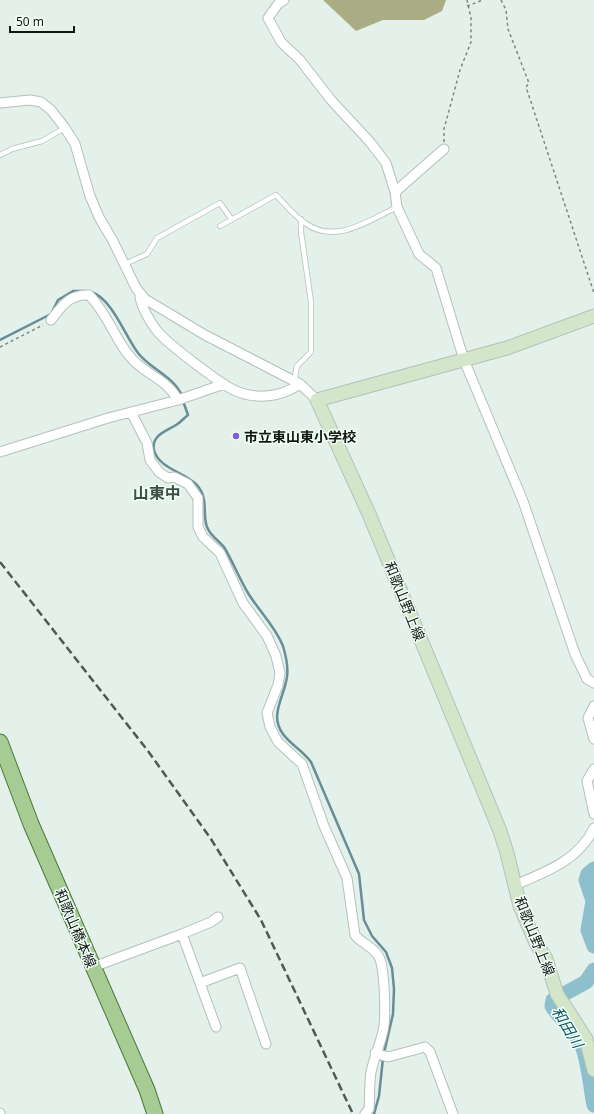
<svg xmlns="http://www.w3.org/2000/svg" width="594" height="1114" viewBox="0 0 594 1114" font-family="'Noto Sans','Noto Sans JP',sans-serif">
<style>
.forest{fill:#aaac83}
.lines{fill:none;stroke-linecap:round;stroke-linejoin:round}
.stream{stroke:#688d96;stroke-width:2.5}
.river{stroke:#8dbfcd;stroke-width:15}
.lane-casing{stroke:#b3c1b9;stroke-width:6}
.street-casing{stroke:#b3c1b9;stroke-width:11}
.secondary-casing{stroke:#b3c1b9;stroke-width:15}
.primary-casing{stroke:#4c7739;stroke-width:17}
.path{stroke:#7d8782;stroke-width:1.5;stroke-dasharray:3 3;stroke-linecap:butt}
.lane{stroke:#fff;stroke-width:4.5}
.street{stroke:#fff;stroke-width:9}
.secondary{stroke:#d3e6ca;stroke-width:13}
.primary{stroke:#a6cc94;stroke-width:15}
.rail{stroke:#515954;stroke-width:2.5;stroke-dasharray:8 4;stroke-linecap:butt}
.poi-dot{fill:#845cd5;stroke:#f0fff7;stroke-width:1.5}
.labels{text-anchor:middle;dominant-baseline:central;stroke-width:3;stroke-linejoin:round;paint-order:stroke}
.poi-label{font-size:14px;font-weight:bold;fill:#121714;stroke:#f0fff7;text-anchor:start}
.street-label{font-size:14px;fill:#121714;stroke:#f0fff7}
.water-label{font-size:15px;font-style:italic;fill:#0f5564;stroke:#f0fff7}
.quarter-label{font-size:16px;font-weight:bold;fill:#404c46;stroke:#f0fff7}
</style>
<rect width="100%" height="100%" fill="#e3f1ea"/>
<path class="forest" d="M 323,0 L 446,0 L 442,11 L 424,20 L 383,20 L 356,31 Z"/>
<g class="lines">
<path class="stream" d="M 91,292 C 112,298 125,336 138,353 C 150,369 174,376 182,396
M 0,340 L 51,314 L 58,300 L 73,291 L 84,291
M 183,401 L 188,415 C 184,418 181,422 176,425 C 167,431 151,435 154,450 C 159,469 185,472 197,485 C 210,500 201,517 208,529 C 211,536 219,541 224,547 C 233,562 239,578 248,593 C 259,611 275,626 283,646 C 286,656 289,672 286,682 C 282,700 270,717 283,734 C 290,744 302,750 311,762 L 359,874 L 364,920 L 372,936 L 386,952 L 392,968 L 394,989 L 393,1014 L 384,1053
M 374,1114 L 379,1096 L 383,1058"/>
<path class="river" d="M 594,869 L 588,874 L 586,880 L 593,901 L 588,930 L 594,946
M 594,970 L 586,982 L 553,1000 L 552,1006 C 560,1019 574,1029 581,1043 C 589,1062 590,1085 594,1105"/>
<g class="lane-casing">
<path id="lane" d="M 0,155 L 12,149 L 42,141 L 65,128
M 220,226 L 276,195 C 285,204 294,216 305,223 C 335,245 368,221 397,207
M 125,264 L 147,254 L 157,238 L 220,203 L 232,220
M 294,382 L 297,366 L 311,352 L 311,302 L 301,232 L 301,219"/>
</g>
<g class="street-casing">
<path id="street" d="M 284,0 L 278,4 L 268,18 L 281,42 L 300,60 L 331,100 L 370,142 L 386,163 L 395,192 L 397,207 L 419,254 L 436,268 L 464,360 L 523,501 L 575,654 L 587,679 L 594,683
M 0,103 L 30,100 L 41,102 L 51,110 L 65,128 L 75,144 L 90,196 L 99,217 L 113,241 L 136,288 L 145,299 L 205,335 L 300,384 L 317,400
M 395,192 L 444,149
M 140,294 C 139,304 152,325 158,332 C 168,344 223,386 236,391 C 257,400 281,397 300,384
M 51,320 C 62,306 69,294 89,295 C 109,315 116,344 135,362 C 151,377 167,380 178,400
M 131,412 L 147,443 L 150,460 L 159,472 L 168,478 L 174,477 L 188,484 L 198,498 L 198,527 L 203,537 L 220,553 L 243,603 L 267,636 L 276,656 L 280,673 L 278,685 L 267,713 L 270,727 L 278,742 L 302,764 L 324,826 L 347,878 L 355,935 C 362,944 374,947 379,957 C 385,969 386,1018 383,1031 C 380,1045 374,1058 371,1072 C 369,1084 370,1097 369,1109 L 365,1114
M 0,452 L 108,418 L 178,400 L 224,384
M 594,706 L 588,718 L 594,739
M 594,769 L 587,781 L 594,814
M 515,885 C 546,872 579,860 594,828
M 182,934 L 216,1027
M 93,967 L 182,934 L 211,922 L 218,917
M 200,983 L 240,968 L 266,1044
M 375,1053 L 388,1057 L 425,1047 L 430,1052 L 453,1114
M 0,1113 L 0,1114"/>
</g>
<g class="secondary-casing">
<path id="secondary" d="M 594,316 L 507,348 L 317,400 L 369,514 L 500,831 L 507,853 L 520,906 L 536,943 L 546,959 L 557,994 L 586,1039 L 594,1070"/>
</g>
<g class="primary-casing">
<path id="primary" d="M 0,742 L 31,824 L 147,1090 L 155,1114"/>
</g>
<path class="path" d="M 501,0 L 506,10 L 508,29 L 529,83 L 526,87 L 594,293
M 467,6 L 483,0
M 444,142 L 444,129 L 460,70 L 471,42 L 471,18 L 467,0
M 0,347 L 43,325"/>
<use href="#lane" class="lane"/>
<use href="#street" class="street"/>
<use href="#secondary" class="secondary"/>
<use href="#primary" class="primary"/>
<path class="rail" d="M 0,562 L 148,751 L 211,839 L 261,920 L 353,1114"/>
</g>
<circle class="poi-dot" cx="236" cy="436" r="4"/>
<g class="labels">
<g class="poi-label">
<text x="244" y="436">市立東山東小学校</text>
</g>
<g class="street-label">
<text transform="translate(405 601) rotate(68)">和歌山野上線</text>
<text transform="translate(76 928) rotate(67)">和歌山橋本線</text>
<text transform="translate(535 936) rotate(68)">和歌山野上線</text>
</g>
<g class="water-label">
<text transform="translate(568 1027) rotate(59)">和田川</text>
</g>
<g class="quarter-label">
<text x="157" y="493">山東中</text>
</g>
</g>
<path d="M10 26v6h64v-6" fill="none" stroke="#121714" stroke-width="2"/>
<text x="16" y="26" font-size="12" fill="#121714" stroke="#f0fff7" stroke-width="3" paint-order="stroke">50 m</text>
</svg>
